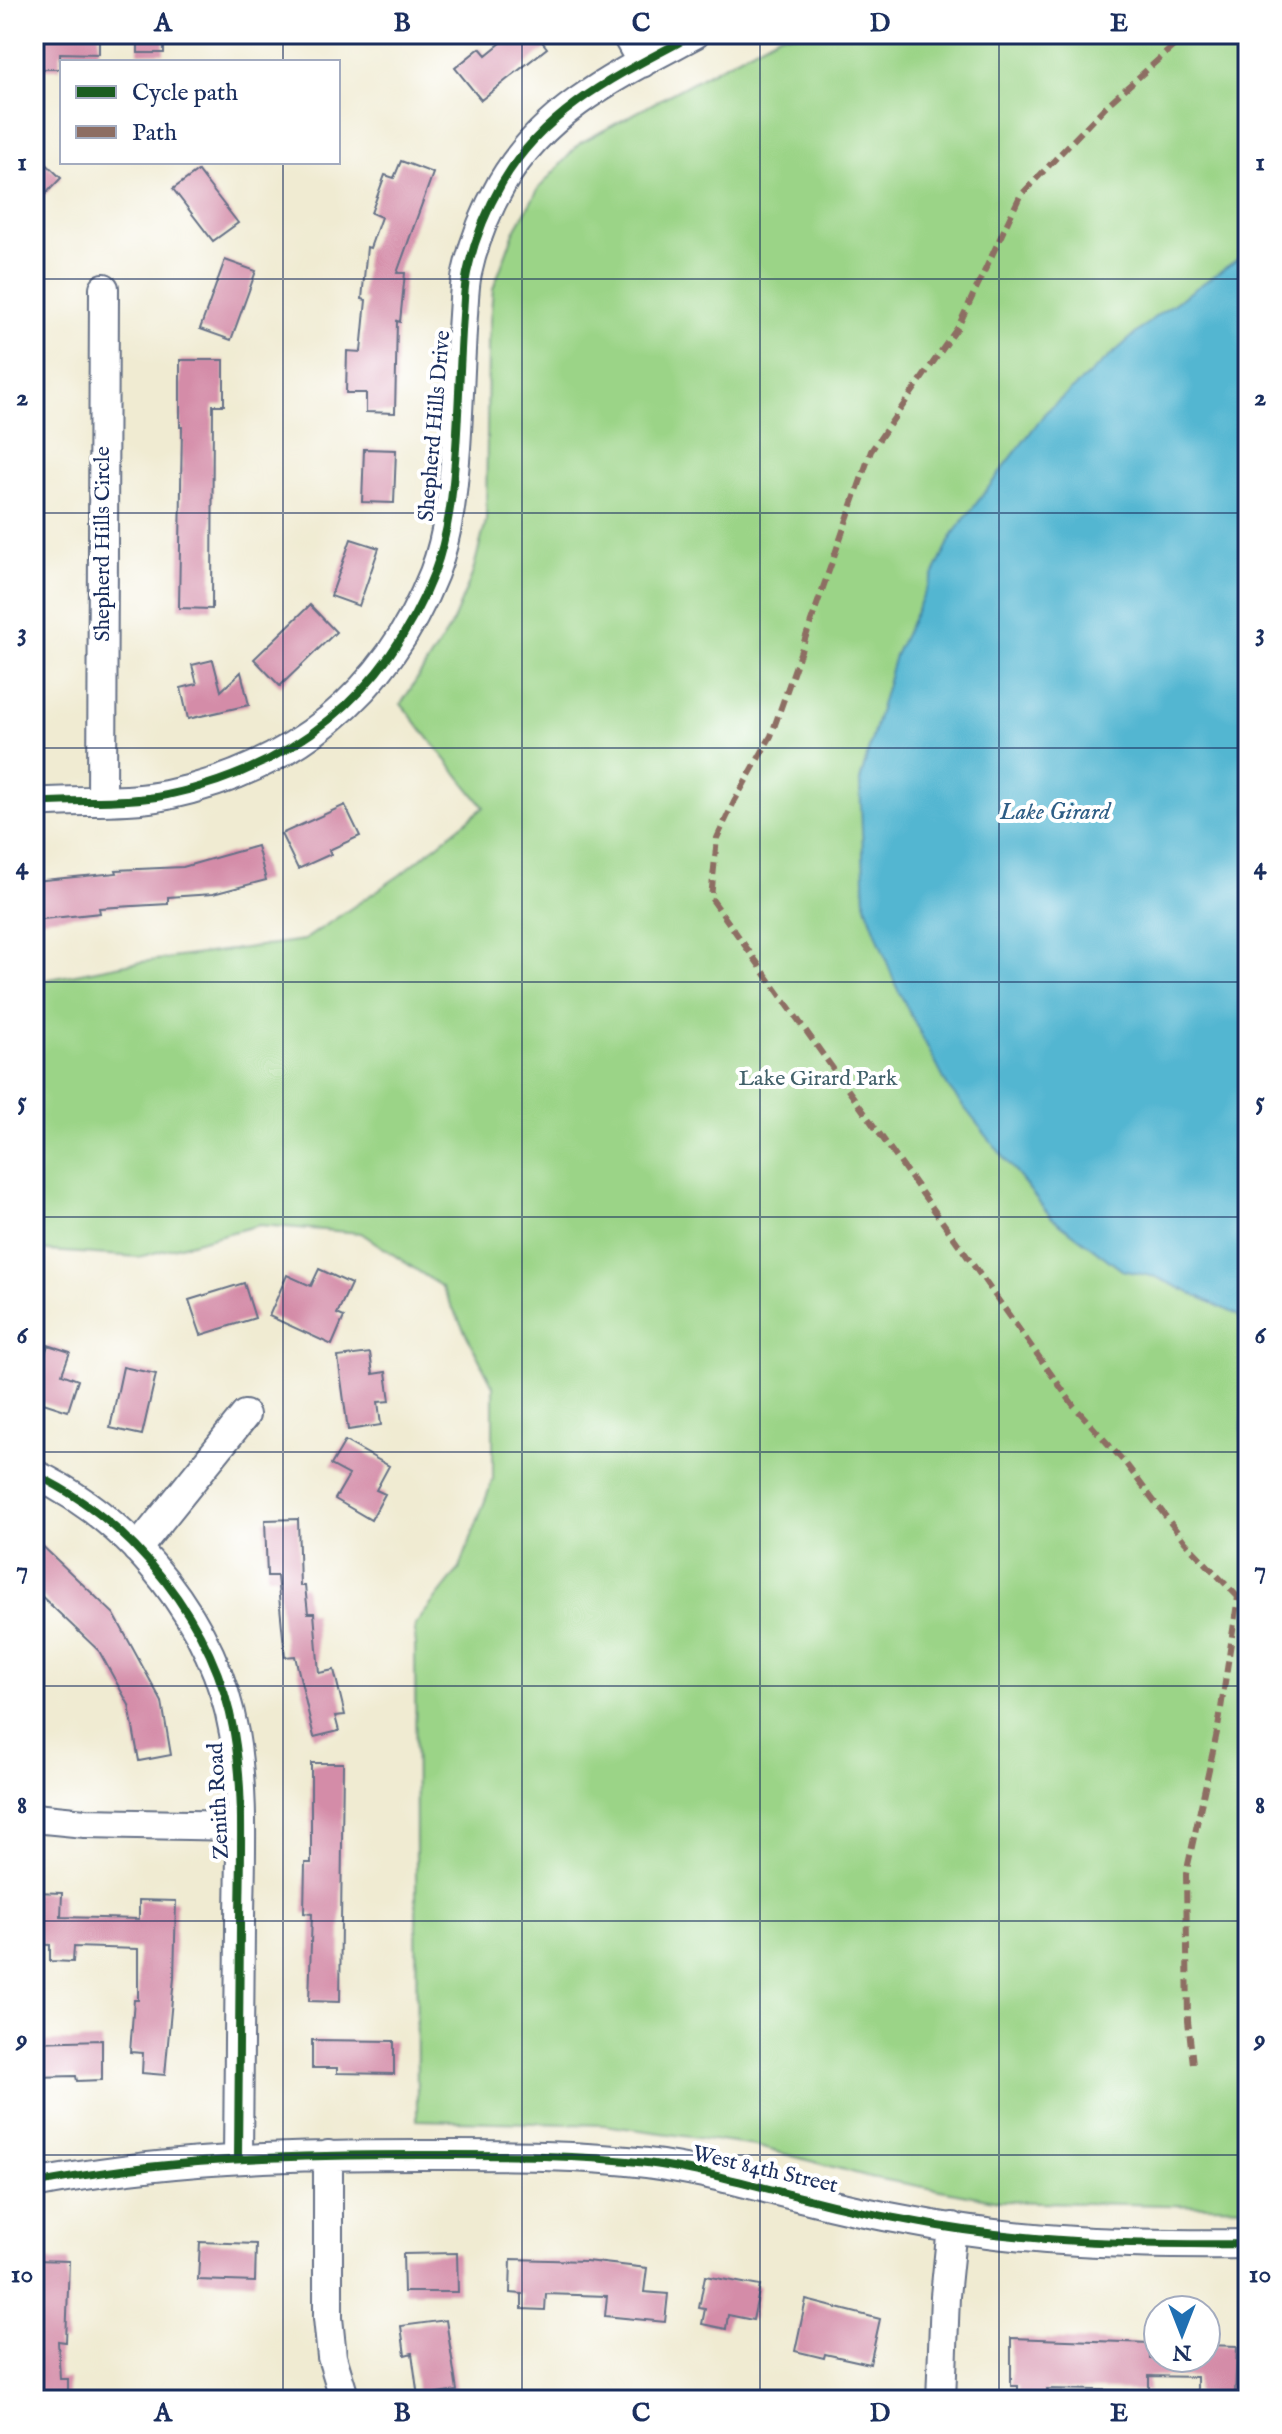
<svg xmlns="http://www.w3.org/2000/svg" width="1282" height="2434" viewBox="0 0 1282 2434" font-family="'IM FELL English',serif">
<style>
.green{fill:#9bd487;stroke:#5b8272;stroke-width:2}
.water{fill:#52b6d1;stroke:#367298;stroke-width:2}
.building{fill:#d48ca8}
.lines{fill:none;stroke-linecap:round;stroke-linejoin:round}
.minor-casing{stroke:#667187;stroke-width:32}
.minor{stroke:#fff;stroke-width:28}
.quiet{stroke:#8d6e63;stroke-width:6;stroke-dasharray:12 6;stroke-linecap:butt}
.cycleway-casing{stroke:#fff;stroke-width:13}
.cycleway{stroke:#1b5e20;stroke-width:8}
.grid{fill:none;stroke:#1b2f5e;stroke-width:2;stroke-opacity:0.55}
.labels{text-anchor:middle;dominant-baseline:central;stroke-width:8;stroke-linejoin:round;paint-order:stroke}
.street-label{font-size:22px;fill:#1b2f5e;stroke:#fff}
.park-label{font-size:22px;fill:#41616a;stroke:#fff}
.water-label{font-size:24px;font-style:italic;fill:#2e5e86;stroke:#fff}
.neatline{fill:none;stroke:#1b2f5e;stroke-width:3}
.grid-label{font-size:26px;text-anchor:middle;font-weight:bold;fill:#1b2f5e}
</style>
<rect width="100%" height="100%" fill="#fff"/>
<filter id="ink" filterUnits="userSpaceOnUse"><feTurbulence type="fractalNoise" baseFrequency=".0125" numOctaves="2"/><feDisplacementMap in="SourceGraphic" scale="16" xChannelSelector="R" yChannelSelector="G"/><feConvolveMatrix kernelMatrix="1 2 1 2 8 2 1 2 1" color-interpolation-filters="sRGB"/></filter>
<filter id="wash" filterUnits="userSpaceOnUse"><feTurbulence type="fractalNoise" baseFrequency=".006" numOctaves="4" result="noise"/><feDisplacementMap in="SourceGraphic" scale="32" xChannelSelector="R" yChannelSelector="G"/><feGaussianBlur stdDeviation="1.8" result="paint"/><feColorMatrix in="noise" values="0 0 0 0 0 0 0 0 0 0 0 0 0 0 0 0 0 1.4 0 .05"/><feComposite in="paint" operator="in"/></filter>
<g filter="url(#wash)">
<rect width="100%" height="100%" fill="#f0ebd2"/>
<path class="green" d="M 781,34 L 1248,34 L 1248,2207 L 999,2201 L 870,2177 L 755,2146 L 604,2125 L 417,2120 L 415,1625 L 460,1568 L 493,1479 L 493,1386 L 442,1287 L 361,1233 L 259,1225 L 139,1257 L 34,1250 L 34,982 L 127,964 L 304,940 L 400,875 L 484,807 L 401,704 L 451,626 L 472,575 L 486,521 L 488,342 L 493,289 L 514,232 L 539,188 L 580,143 Z"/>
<path class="water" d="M 1248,252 L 1248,1438 L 1242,1439 L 1246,1330 L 1238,1315 L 1156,1277 L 1122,1270 L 1051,1217 L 948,1087 L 896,986 L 865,903 L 860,781 L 895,655 L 953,534 L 1046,412 L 1156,316 Z"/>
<g id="blocks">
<path class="building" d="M 34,34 L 99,34 L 99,54 L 60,53 L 60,69 L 41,69 L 41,54 L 34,54 Z
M 138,34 L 164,34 L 164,53 L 138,53 Z
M 512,34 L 536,34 L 547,48 L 481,100 L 455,68 L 480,48 L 486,55 Z
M 34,152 L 61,178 L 34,206 Z
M 401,161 L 433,173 L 397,273 L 405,273 L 400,322 L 397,321 L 395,413 L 366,412 L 366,393 L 346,393 L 347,351 L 361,352 L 366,300 L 362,299 L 367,247 L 370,248 L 381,217 L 371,213 L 385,175 L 394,178 Z
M 198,171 L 238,223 L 213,241 L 173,189 Z
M 225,260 L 256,271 L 231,340 L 200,329 Z
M 180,360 L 224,360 L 224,405 L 213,405 L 212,609 L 179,608 L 182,427 L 180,427 Z
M 364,449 L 396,450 L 394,503 L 362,502 Z
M 351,539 L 379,548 L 359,606 L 331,596 Z
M 310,605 L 336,632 L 280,686 L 254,659 Z
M 213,660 L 221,691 L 241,672 L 249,705 L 188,719 L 181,688 L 197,684 L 192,665 Z
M 345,805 L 360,836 L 329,850 L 331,854 L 298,869 L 281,834 Z
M 257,846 L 266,880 L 213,894 L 168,897 L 168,904 L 99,908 L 100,913 L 34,920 L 34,881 L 117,873 L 116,870 L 183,867 Z
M 319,1269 L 351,1284 L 337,1314 L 344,1317 L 332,1345 L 269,1316 L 287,1275 L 311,1286 Z
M 244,1283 L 255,1318 L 201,1335 L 189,1300 Z
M 48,1345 L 70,1352 L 62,1374 L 78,1380 L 68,1411 L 34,1400 L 34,1363 L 41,1366 Z
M 370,1353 L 373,1374 L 386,1372 L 390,1401 L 378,1402 L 381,1425 L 348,1430 L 338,1357 Z
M 123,1367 L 156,1374 L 142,1435 L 110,1428 Z
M 345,1441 L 389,1466 L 376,1490 L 385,1494 L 371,1520 L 335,1499 L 349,1475 L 331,1465 Z
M 298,1519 L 300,1586 L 305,1586 L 308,1613 L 314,1613 L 319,1673 L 334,1670 L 345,1715 L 335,1716 L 339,1731 L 314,1737 L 295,1656 L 285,1657 L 277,1576 L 267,1576 L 265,1520 Z
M 34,1538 L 114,1614 L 162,1702 L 171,1755 L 139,1761 L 129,1705 L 99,1651 L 34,1589 Z
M 311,1763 L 343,1763 L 340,2002 L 309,2001 L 312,1914 L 304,1913 L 305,1863 L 311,1863 Z
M 34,1892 L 62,1893 L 61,1917 L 139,1919 L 139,1900 L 176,1901 L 174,1978 L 165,2075 L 142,2073 L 143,2053 L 130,2052 L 134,2000 L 138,2000 L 138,1949 L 74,1947 L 73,1962 L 50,1961 L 50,1945 L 34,1944 Z
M 102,2040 L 102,2080 L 77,2081 L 76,2076 L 34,2077 L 34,2042 Z
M 312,2040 L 394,2041 L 394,2074 L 337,2073 L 337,2068 L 312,2068 Z
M 200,2242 L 256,2244 L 255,2282 L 198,2280 Z
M 457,2253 L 458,2292 L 404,2292 L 403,2254 Z
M 511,2259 L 586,2261 L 647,2268 L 644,2292 L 668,2294 L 665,2322 L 605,2316 L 607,2296 L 546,2294 L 545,2310 L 522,2309 L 522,2294 L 510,2293 Z
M 34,2260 L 69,2261 L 66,2342 L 58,2341 L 60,2379 L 68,2379 L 68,2400 L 34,2400 Z
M 705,2276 L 760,2286 L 753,2320 L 728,2315 L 726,2329 L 702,2324 L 705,2309 L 699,2308 Z
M 806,2300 L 880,2319 L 870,2364 L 825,2354 L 824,2358 L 795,2351 Z
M 446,2320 L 457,2391 L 418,2397 L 412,2353 L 405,2355 L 401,2326 Z
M 1011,2338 L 1150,2343 L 1150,2358 L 1206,2358 L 1206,2345 L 1237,2346 L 1235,2394 L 1197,2393 L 1197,2377 L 1149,2376 L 1149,2391 L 1047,2389 L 1047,2400 L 1018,2400 L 1018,2386 L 1011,2386 Z"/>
</g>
</g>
<g filter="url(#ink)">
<use href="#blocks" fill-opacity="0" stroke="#667187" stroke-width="2"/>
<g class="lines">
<g class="minor-casing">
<path id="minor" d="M 626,34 L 642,63
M 102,800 L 104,288
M 34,803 C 78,799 124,804 167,795 C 293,768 386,694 434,573 C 449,534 453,489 456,448 C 459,404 460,359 463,315 C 464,301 464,287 467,273 C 474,241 486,211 502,183 C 545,108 622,73 695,34
M 34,1474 C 134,1521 215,1624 234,1733 C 245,1797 240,1863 240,1927 C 239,2004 239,2081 238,2158
M 137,1549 L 245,1415
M 34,1818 L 85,1823 L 240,1826
M 328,2155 L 328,2318 L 332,2357 L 345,2400
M 34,2184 C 162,2159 290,2155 420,2155 C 495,2155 571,2154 647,2163 C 702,2170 755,2186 809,2199 C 843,2208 877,2215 911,2221 C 1022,2243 1135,2245 1248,2244
M 941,2400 L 945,2296 L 952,2227"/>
</g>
<use href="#minor" class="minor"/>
<path class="quiet" d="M 1187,34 L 1105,107 L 1020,196 L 958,327 L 871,451 L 771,736 L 734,802 L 717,838 L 711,898 L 1074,1406 L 1126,1464 L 1185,1542 L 1238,1597 L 1248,1595
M 1193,2064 L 1188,2021 L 1186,1874 L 1218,1728 L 1238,1597"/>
<g class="cycleway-casing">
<path id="cycleway" d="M 34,803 C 78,799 124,804 167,795 C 293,768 386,694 434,573 C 449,534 453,489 456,448 C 459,404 460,359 463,315 C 464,301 464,287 467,273 C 474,241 486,211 502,183 C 545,108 622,73 695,34
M 34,1474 C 134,1521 215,1624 234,1733 C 245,1797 240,1863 240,1927 C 239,2004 239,2081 238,2158
M 34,2184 C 162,2159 290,2155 420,2155 C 495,2155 571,2154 647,2163 C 702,2170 755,2186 809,2199 C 843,2208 877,2215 911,2221 C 1022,2243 1135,2245 1248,2244"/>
</g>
<use href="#cycleway" class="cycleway"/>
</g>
</g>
<path class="grid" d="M 283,34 L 283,62M 522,34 L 522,2400M 760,34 L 760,2400M 999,34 L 999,2400M 283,162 L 283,2400M 34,279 L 1248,279M 34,513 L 1248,513M 34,748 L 1248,748M 34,982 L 1248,982M 34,1217 L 1248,1217M 34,1452 L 1248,1452M 34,1686 L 1248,1686M 34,1921 L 1248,1921M 34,2155 L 1248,2155"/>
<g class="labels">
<g class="street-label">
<text transform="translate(435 426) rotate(-85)">Shepherd Hills Drive</text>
<text transform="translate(103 544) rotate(-90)">Shepherd Hills Circle</text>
<text transform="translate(219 1801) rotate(-93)">Zenith Road</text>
<text transform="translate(765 2170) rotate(13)">West 84th Street</text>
</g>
<g class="park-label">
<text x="818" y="1079">Lake Girard Park</text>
</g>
<g class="water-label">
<text x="1055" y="812">Lake Girard</text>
</g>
</g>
<rect width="1282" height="2434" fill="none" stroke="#fff" stroke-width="88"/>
<rect x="60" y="60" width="280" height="104" fill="#ffffff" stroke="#a4acbf" stroke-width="2"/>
<rect x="76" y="86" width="40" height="12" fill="#1b5e20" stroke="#a4acbf" stroke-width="2"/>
<text x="132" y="100" font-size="24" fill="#1b2f5e">Cycle path</text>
<rect x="76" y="126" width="40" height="12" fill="#8d6e63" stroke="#a4acbf" stroke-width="2"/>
<text x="132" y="140" font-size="24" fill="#1b2f5e">Path</text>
<g transform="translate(1182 2334) rotate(180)"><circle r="38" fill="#ffffff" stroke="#a4acbf" stroke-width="2"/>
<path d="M0-6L14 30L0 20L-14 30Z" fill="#1f6fb2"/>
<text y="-12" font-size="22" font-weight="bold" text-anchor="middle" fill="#1b2f5e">N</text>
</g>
<rect x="44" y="44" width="1194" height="2346" class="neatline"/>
<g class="grid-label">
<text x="163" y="31">A</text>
<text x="402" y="31">B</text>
<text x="641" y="31">C</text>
<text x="880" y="31">D</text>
<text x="1119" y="31">E</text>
<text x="22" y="170">1</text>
<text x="1260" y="170">1</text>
<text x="22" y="405">2</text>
<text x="1260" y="405">2</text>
<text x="22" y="640">3</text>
<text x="1260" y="640">3</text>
<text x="22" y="874">4</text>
<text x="1260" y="874">4</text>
<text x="22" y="1109">5</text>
<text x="1260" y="1109">5</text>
<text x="22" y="1343">6</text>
<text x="1260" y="1343">6</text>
<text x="22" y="1578">7</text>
<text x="1260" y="1578">7</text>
<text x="22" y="1813">8</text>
<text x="1260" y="1813">8</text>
<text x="22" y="2047">9</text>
<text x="1260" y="2047">9</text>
<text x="22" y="2282">10</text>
<text x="1260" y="2282">10</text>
<text x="163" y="2421">A</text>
<text x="402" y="2421">B</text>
<text x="641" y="2421">C</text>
<text x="880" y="2421">D</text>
<text x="1119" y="2421">E</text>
</g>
</svg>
